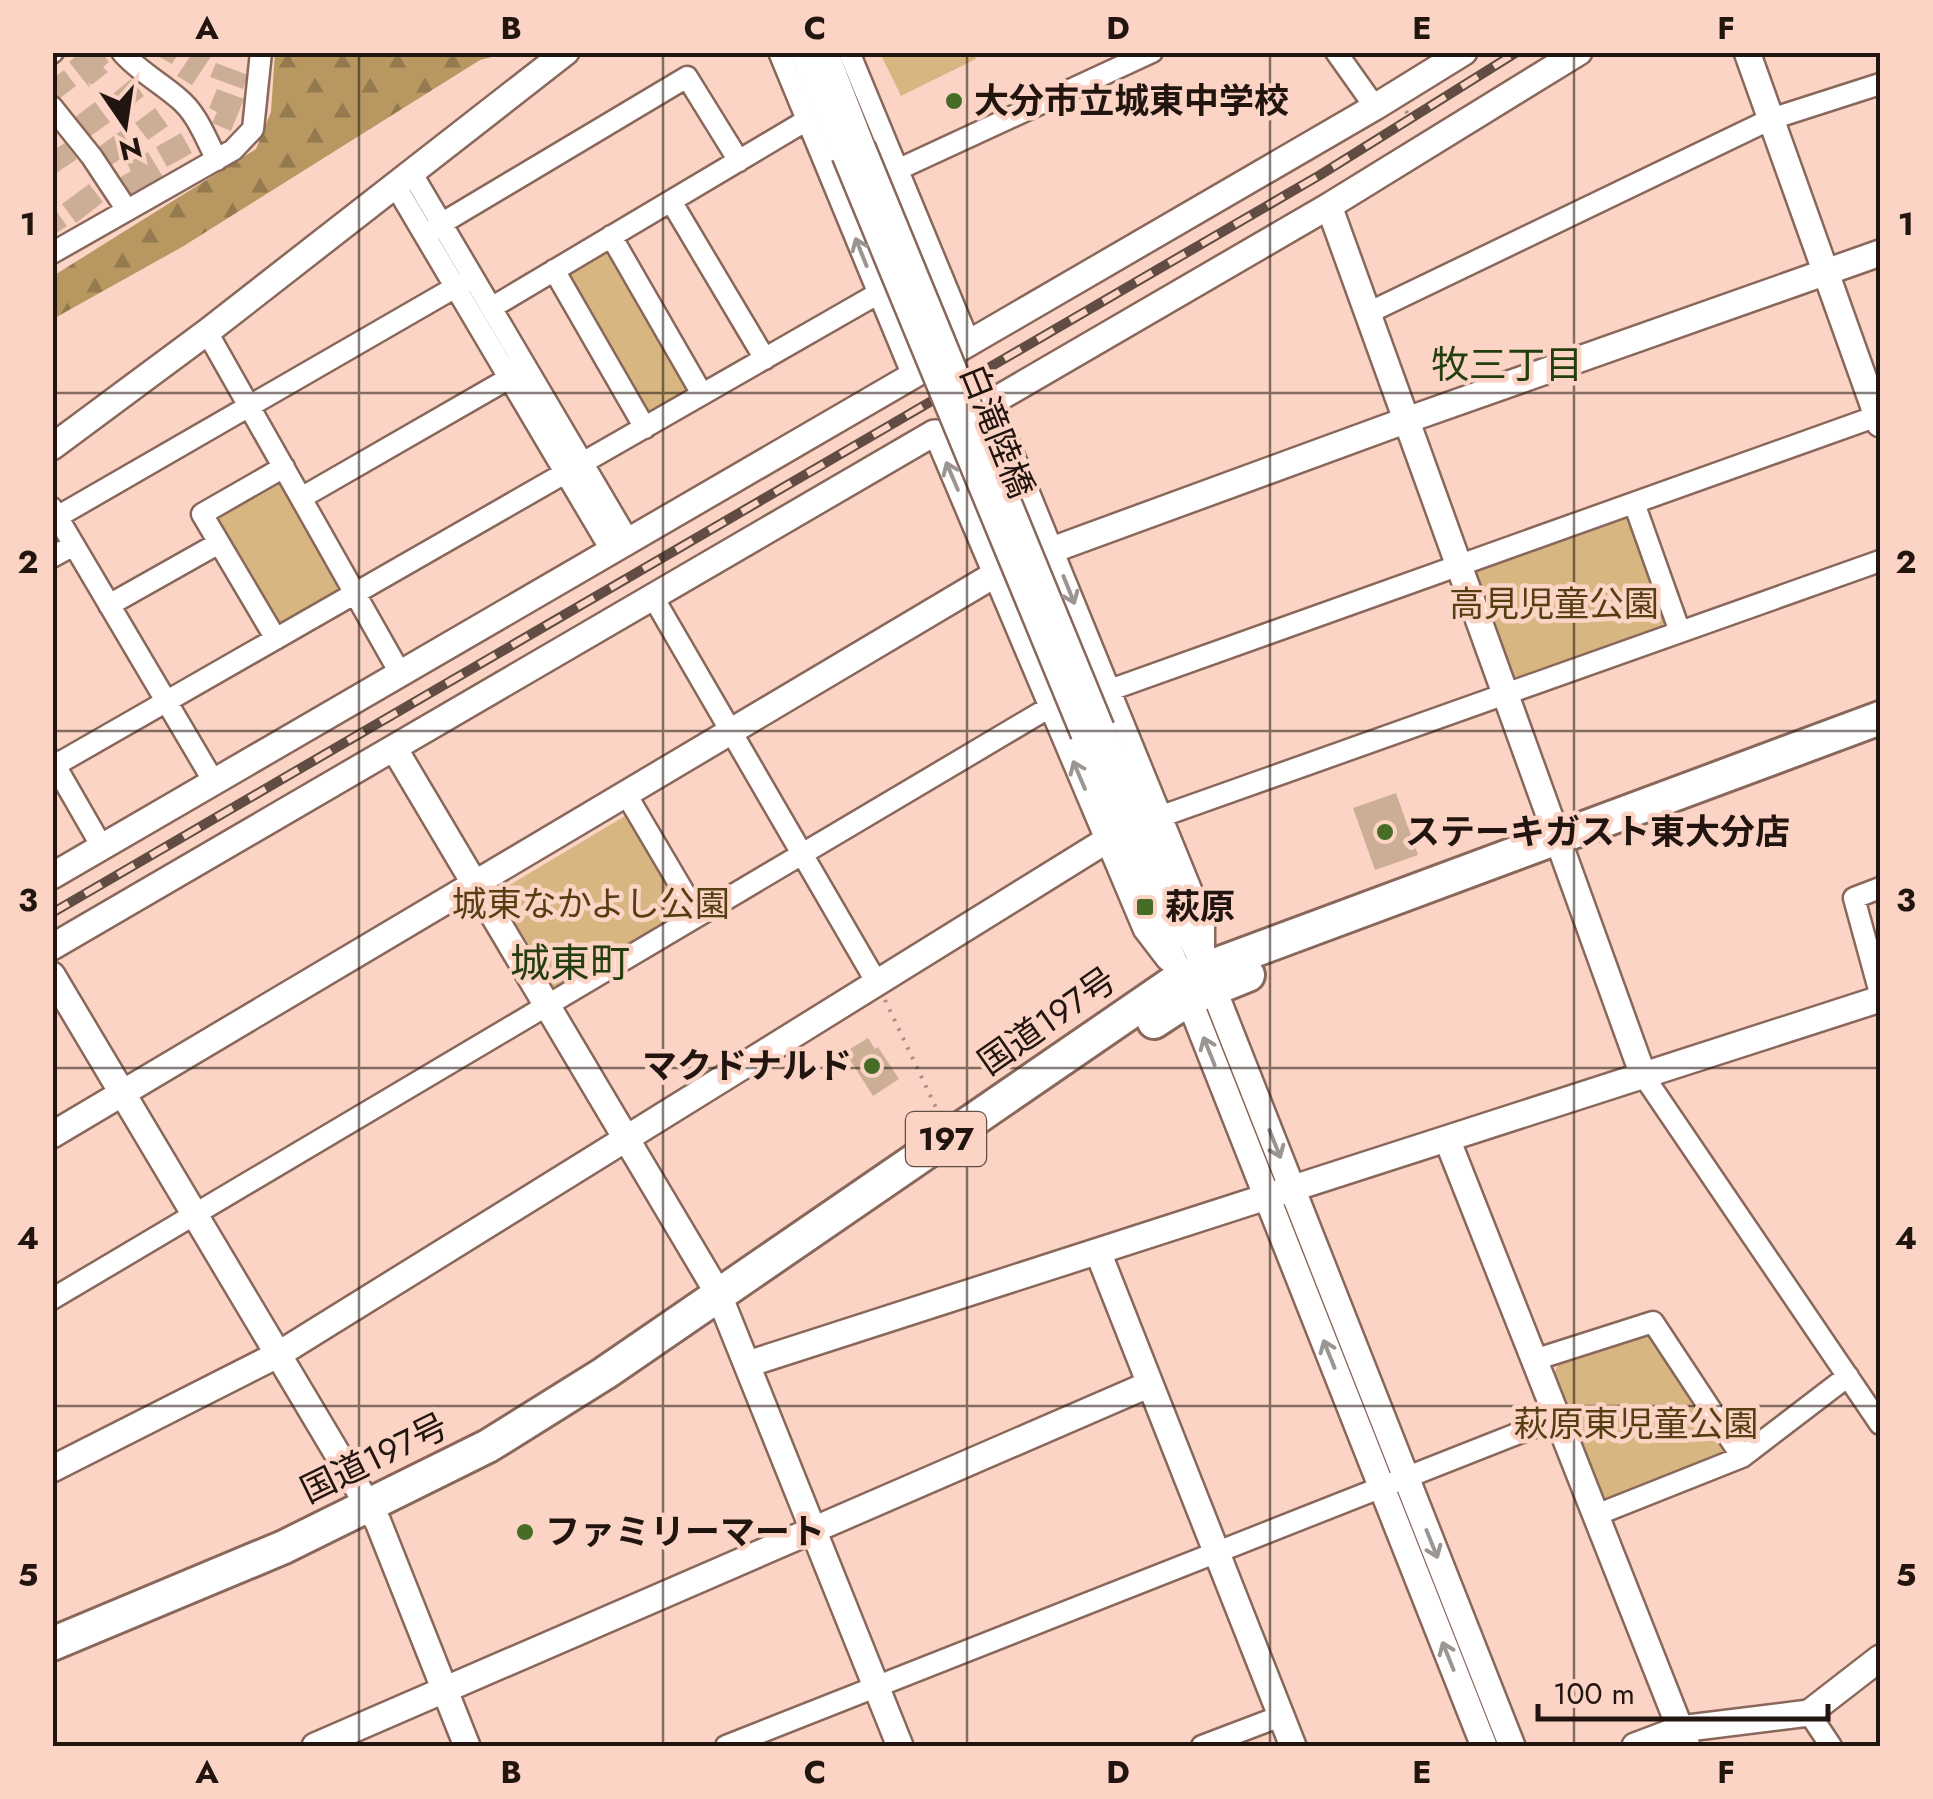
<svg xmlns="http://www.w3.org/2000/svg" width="1933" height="1799" viewBox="0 0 1933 1799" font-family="Jost,'Noto Sans JP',sans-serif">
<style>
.green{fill:#d8b681}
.forest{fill:url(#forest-firs)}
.building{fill:#ccae96}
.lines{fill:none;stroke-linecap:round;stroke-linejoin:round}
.minor-casing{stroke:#89675a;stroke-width:25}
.tertiary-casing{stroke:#89675a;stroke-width:30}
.trunk-casing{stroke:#89675a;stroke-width:38}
.path{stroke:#ac8e83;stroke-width:4;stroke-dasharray:2.5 8;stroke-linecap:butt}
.minor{stroke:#fff;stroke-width:20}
.tertiary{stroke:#fff;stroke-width:25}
.trunk{stroke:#fff;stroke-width:32}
.rail-casing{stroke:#614c44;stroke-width:10}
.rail{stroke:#fbd4c5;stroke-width:6;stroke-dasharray:19;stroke-linecap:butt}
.tertiary-bridge-casing{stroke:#89675a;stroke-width:30;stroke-linecap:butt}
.tertiary-bridge{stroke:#fff;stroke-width:25}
.oneway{stroke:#9c9693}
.grid{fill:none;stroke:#221510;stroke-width:2.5;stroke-opacity:0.55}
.poi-dot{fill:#476c26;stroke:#fbd4c5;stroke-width:4}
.labels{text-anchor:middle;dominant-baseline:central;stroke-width:9;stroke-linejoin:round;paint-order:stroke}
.shield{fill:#fbd4c5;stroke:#634e46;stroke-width:2.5}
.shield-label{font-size:32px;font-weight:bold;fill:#221510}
.poi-label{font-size:35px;font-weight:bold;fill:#221510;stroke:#fbd4c5;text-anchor:start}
.street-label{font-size:35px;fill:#221510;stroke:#fbd4c5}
.park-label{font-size:35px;fill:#563e13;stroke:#fbd4c5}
.neighbourhood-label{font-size:38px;fill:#253e0d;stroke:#fbd4c5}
.quarter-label{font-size:40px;fill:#253e0d;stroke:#fbd4c5}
.neatline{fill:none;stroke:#221510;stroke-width:4}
.grid-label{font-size:32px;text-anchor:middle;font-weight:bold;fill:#221510}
</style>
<defs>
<pattern id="forest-firs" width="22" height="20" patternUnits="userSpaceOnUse" patternTransform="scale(2.5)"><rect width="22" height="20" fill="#b89761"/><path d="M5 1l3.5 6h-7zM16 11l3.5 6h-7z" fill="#957a4f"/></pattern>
</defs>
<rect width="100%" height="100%" fill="#fbd4c5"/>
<path class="green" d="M 880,53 L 973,53 L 976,59 L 901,96 Z
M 601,249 L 612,250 L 693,387 L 690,396 L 644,416 L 565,280 L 566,269 Z
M 274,479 L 284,483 L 343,587 L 338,597 L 284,628 L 274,625 L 213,523 L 215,513 Z
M 1624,518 L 1632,519 L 1669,619 L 1665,626 L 1523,678 L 1511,676 L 1476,574 L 1481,567 Z
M 630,813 L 690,913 L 553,994 L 493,895 Z
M 1649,1333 L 1724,1446 L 1722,1457 L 1611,1499 L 1599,1499 L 1553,1375 L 1559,1363 Z"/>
<path class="forest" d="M 275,52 L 507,53 L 480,60 L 182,247 L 53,319 L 53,276 L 256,149 L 271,112 Z"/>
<path class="building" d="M 81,52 L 102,52 L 109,62 L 103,67 L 108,72 L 89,87 L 69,62 Z
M 151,52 L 179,52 L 172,64 Z
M 193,52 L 214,52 L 192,85 L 177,76 Z
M 216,63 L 248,75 L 243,89 L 210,77 Z
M 64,70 L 76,86 L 56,101 L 52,96 L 52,79 Z
M 131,79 L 144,96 L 125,111 L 121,105 L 116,109 L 108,98 Z
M 217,89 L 244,99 L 231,131 L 212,123 L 217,112 L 209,108 Z
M 95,102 L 110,122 L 88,138 L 74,118 Z
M 155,108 L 168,126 L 148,140 L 135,123 Z
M 126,127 L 139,145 L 109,167 L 96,149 Z
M 181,133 L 192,153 L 167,167 L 156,147 Z
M 65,143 L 77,159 L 52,176 L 52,151 Z
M 148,152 L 163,177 L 129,196 L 119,178 L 131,171 L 127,163 Z
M 89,184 L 103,202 L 76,223 L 62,204 Z
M 52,205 L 67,226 L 52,236 Z
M 1396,793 L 1418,855 L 1375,870 L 1353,808 Z
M 868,1038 L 875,1049 L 878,1047 L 899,1079 L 873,1096 L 845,1052 Z"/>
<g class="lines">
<g class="minor-casing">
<path id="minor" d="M 122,52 C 138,71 160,82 178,98 C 197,113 206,139 217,160
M 779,52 L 912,374
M 849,52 L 969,342
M 1336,52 L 1375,107
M 52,53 L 53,52
M 52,107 L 92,157 L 127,210
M 897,170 L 1152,52
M 411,172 L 628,540
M 395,185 L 611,550
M 671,201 L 765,359
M 429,231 L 687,77 L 739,161
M 611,236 L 702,394
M 52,253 L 233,150 L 253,129 L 261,52
M 554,270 L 645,428
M 491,308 L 807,120
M 1368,313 L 1771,119 L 1880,84
M 207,332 L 400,673
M 992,402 L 1204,921 L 1204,961
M 934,433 L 1144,930 L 1167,960
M 301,498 L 520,372
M 1634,503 L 1680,632
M 52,508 L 214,782
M 57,517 L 473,277
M 52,557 L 74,545
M 653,597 L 877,983
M 109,605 L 219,543
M 276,639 L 202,514 L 284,467
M 1110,690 L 1880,415
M 52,760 L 102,847
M 52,767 L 879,293
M 626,794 L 698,916
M 1162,816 L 1880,561
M 1880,888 L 1854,898 L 1880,993
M 1643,1075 L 1880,1424
M 52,1299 L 1050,707
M 1534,1360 L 1653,1322 L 1742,1457
M 1596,1515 L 1742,1457 L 1848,1376
M 1809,1713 L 1831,1746
M 726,1746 L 1557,1418
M 1202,1746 L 1281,1716"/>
</g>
<g class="tertiary-casing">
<path id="tertiary" d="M 803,52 L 845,155
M 825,52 L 862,147
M 1747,52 L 1880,424
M 1329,206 L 1643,1075
M 52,447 L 207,332 L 566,52
M 1101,728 L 1213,988 L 1512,1746
M 1084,734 L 1484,1746
M 394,748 L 718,1293 L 900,1746
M 52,876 L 1375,107 L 1464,52
M 52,947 L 934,433 C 959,436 982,425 992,402 L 1329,206 L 1579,52
M 52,975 L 378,1522 L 467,1746
M 52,1135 L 994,575 L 1052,550 L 1407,420 L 1880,253
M 1447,1139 L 1687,1746
M 1098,1252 L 1293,1746
M 748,1364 L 1880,999
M 52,1469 L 279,1354 L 1107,840
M 315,1746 L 1150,1384
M 1635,1746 L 1680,1729 L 1809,1713 L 1880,1658"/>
</g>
<g class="trunk-casing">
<path id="trunk" d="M 1154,1022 L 1189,999 L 1248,975
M 52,1644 L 284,1547 L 488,1446 L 605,1373 L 1180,978 L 1880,718"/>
</g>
<path class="path" d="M 1406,111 L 1417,128
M 885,1000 L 939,1114"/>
<use href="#minor" class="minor"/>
<use href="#tertiary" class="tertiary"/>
<use href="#trunk" class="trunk"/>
<g class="rail-casing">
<path id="rail" d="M 52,913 L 1320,175 L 1517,52"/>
</g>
<use href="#rail" class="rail"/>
<g class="tertiary-bridge-casing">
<path id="tertiary-bridge" d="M 862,147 L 1101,728
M 845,155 L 1084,734"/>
</g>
<use href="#tertiary-bridge" class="tertiary-bridge"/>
</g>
<defs><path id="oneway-shaft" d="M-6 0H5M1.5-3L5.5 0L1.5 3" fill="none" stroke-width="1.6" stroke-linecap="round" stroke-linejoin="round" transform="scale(2.5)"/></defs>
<g class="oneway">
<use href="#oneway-shaft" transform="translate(861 252) rotate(-112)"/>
<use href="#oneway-shaft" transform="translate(952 476) rotate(-113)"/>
<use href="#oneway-shaft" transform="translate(1069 590) rotate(68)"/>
<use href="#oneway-shaft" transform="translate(1079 775) rotate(-113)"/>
<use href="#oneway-shaft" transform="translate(1209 1051) rotate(-112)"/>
<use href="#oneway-shaft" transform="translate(1275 1144) rotate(68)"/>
<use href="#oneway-shaft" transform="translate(1329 1354) rotate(-112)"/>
<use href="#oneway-shaft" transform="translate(1432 1544) rotate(68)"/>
<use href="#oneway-shaft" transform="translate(1448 1656) rotate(-112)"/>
</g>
<path class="grid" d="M 359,52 L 359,1746M 663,52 L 663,1746M 967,52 L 967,1746M 1270,52 L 1270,1746M 1574,52 L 1574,1746M 52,393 L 1880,393M 52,731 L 1880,731M 52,1068 L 1880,1068M 52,1406 L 1880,1406"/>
<g class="poi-dot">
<circle cx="954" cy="101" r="10"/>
<circle cx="1385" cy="832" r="10"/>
<rect x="1135" y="897" width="20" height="20" rx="5"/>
<circle cx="872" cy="1066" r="10"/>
<circle cx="525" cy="1532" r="10"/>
</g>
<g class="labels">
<rect class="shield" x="906" y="1112" width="80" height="54" rx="8"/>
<g class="shield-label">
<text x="946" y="1139">197</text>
</g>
<g class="poi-label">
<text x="974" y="101">大分市立城東中学校</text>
<text x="1405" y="832">ステーキガスト東大分店</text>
<text x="1165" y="907">萩原</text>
<text x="852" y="1066" text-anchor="end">マクドナルド</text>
<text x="545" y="1532">ファミリーマート</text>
</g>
<g class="street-label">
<text transform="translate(997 431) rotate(68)">白滝陸橋</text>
<text transform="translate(1047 1021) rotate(-35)">国道197号</text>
<text transform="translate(374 1458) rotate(-26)">国道197号</text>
</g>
<g class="park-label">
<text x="1554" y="604">高見児童公園</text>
<text x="591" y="904">城東なかよし公園</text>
<text x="1636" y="1424">萩原東児童公園</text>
</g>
<g class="neighbourhood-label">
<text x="1507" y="364">牧三丁目</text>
</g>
<g class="quarter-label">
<text x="570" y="963">城東町</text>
</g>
</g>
<rect width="1933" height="1799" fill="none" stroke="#fbd4c5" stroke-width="110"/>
<g transform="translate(125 125) rotate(167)" stroke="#fbd4c5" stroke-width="8" paint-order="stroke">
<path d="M0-8L18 38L0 25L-18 38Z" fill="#221510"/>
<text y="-15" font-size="28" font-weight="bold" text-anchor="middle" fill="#221510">N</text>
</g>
<path d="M1538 1704v15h290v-15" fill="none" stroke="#221510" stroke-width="5"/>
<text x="1553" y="1704" font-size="30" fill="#221510" stroke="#fbd4c5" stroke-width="8" paint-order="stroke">100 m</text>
<rect x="55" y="55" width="1823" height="1689" class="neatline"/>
<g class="grid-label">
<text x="207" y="39">A</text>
<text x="511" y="39">B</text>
<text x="815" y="39">C</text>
<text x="1118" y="39">D</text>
<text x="1422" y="39">E</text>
<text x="1726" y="39">F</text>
<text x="28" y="235">1</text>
<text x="1906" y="235">1</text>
<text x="28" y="573">2</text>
<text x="1906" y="573">2</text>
<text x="28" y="911">3</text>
<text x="1906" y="911">3</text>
<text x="28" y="1249">4</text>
<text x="1906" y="1249">4</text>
<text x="28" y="1586">5</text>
<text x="1906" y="1586">5</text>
<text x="207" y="1783">A</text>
<text x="511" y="1783">B</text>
<text x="815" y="1783">C</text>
<text x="1118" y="1783">D</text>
<text x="1422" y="1783">E</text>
<text x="1726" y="1783">F</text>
</g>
</svg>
